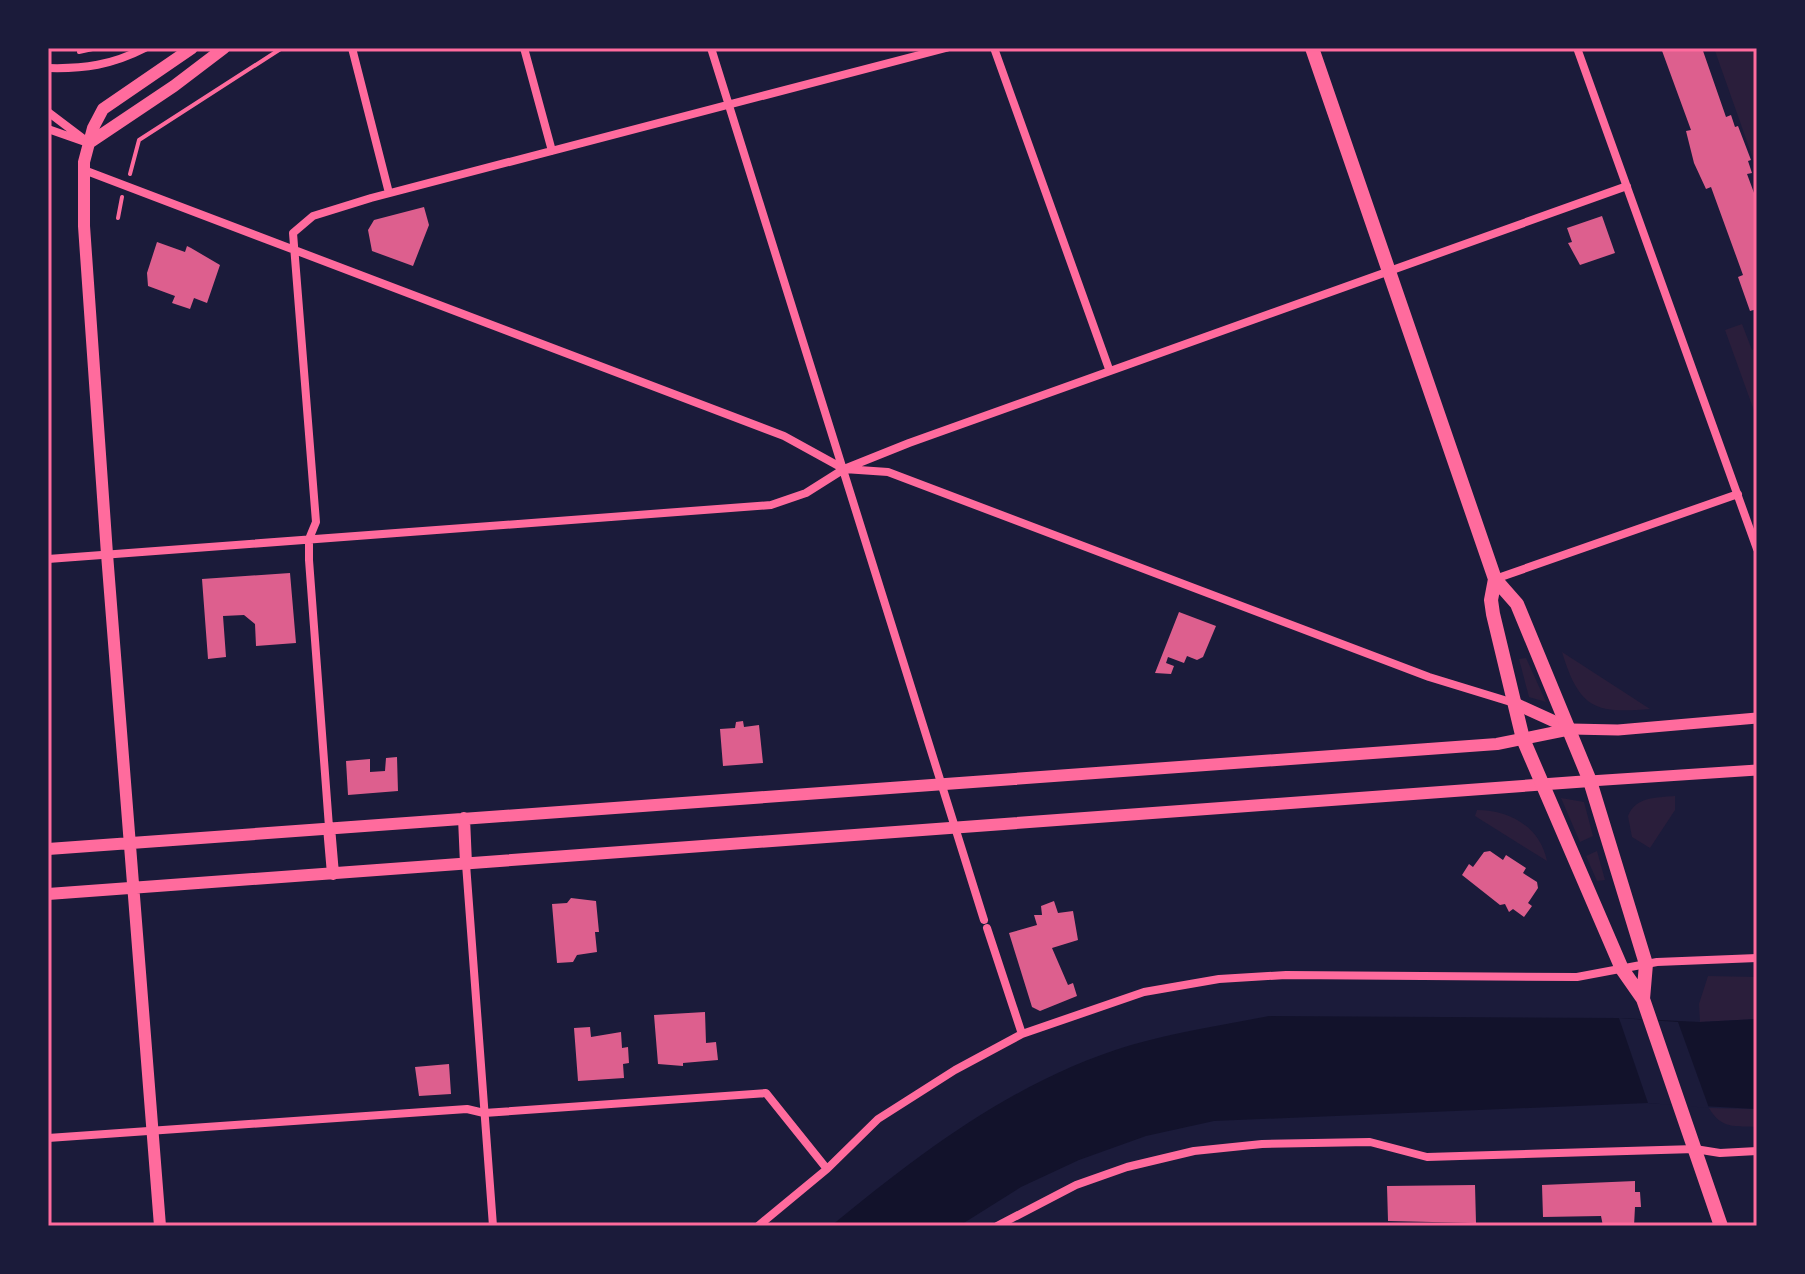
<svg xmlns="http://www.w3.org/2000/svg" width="1805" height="1274" viewBox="0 0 1805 1274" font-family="'Source Sans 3',sans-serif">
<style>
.green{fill:#2a1e3b}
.water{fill:#12122b}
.pier{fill:#1b1b3a}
.building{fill:#dd5f8e}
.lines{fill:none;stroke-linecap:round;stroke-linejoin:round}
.path{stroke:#ff6b9d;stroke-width:4}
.minor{stroke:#ff6b9d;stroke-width:8}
.tertiary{stroke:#ff6b9d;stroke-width:11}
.secondary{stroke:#ff6b9d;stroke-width:12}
.primary{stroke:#ff6b9d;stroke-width:14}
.neatline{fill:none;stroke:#ff6b9d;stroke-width:3}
</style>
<rect width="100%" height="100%" fill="#1b1b3a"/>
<path class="green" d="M 1714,48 L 1757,48 L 1757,170 Z
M 1742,324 L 1752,350 L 1757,348 L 1757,419 L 1725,330 Z
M 1562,652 L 1650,709 C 1593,714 1579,707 1562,652 Z
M 1526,658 L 1546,702 L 1529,697 L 1519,659 Z
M 1675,796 L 1675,810 L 1650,848 L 1632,837 L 1628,816 C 1636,796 1656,798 1675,796 Z
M 1561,798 L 1584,802 L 1593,836 L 1580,842 Z
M 1477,810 C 1510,810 1540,827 1547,861 L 1475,816 Z
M 1597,851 L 1605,880 L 1597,881 L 1586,856 Z
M 1708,976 L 1757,977 L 1757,1019 L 1700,1022 L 1699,1004 Z
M 1709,1108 L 1757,1109 L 1757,1127 C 1735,1126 1721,1129 1709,1108 Z"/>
<path class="water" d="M 1269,1016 L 1619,1018 L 1700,1022 L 1757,1019 L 1757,1109 L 1648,1103 L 1214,1121 L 1146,1136 L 1079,1160 L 1021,1187 L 959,1226 L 831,1226 C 921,1152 1017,1079 1131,1045 C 1176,1032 1223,1025 1269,1016 Z"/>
<path class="pier" d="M 1619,1018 L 1678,1022 L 1709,1108 L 1648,1103 Z"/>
<path class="building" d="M 1661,48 L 1702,48 L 1726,117 L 1731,115 L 1735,127 L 1738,126 L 1751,160 L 1748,161 L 1752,173 L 1747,174 L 1757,201 L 1757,309 L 1750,311 L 1738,277 L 1743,275 L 1711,187 L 1706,189 L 1694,163 L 1686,131 L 1691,130 Z
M 424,207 L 429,225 L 413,266 L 372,251 L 368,230 L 374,220 Z
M 1602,216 L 1615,253 L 1580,265 L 1568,243 L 1572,242 L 1567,228 Z
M 157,242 L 185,252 L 187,246 L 191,248 L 220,265 L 207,303 L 194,298 L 190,309 L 172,303 L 175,296 L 148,286 L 147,273 Z
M 290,573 L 296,643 L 256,646 L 255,624 L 244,615 L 223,616 L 226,657 L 208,659 L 202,579 Z
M 1179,612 L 1216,626 L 1203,657 L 1197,660 L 1187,656 L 1184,663 L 1168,657 L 1166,663 L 1174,666 L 1171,674 L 1155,673 Z
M 743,721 L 744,727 L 759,725 L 763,763 L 723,766 L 720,729 L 735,728 L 736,722 Z
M 397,757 L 398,791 L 348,795 L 346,761 L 370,759 L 370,772 L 385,771 L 386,758 Z
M 1490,851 L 1503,860 L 1506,855 L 1526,868 L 1523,873 L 1537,882 L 1538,888 L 1528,903 L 1532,906 L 1524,917 L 1513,909 L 1509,912 L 1505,904 L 1500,905 L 1462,875 L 1469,864 L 1473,867 L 1484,852 Z
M 571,898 L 596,901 L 599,932 L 595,932 L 597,952 L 577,955 L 573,962 L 557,963 L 552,904 L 567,903 Z
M 1054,901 L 1058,913 L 1073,911 L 1078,940 L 1052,948 L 1068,985 L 1073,983 L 1077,996 L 1040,1011 L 1032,1007 L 1009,933 L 1037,925 L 1034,915 L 1042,915 L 1041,906 Z
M 705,1012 L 706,1043 L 716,1042 L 718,1060 L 683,1063 L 683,1066 L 658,1064 L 654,1015 Z
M 590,1027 L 591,1037 L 621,1032 L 622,1048 L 628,1047 L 629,1063 L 623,1064 L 624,1078 L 578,1081 L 574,1028 Z
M 449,1064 L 451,1094 L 419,1096 L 415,1067 Z
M 1635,1181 L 1635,1192 L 1640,1192 L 1641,1207 L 1635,1207 L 1634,1226 L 1603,1226 L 1601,1216 L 1543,1217 L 1542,1185 Z
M 1475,1185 L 1476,1223 L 1388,1221 L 1387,1186 Z"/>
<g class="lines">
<path class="path" d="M 79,52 L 97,48
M 130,174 L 139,140 L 282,48
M 118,218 L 122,197"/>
<path class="minor" d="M 352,48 L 389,193
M 524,48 L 552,151
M 711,48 L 984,920
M 994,48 L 1109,369
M 1577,48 L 1757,549
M 48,68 C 84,69 112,65 145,48
M 48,112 L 89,143
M 48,129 L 88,143
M 84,170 L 784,436 L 844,469 L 888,472 L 1429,677 L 1514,703
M 48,559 L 771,505 L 806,493 L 844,469 L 909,443 L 1627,186
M 1495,579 L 1738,494
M 329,827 L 309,560 L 309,539 L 316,522 L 293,233 L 313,216 L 371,198 L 946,48
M 466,864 L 493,1226
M 987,928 L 1022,1034
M 48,1138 L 467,1109 L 484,1113 L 766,1093 L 827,1169
M 758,1226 L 827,1169 L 878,1119 L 955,1070 L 1022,1034 L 1144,992 L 1219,979 L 1286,975 L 1577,977 L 1657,962 L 1757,958
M 997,1226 L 1076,1185 L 1127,1167 L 1194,1151 L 1262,1144 L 1370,1142 L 1427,1157 L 1695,1149 L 1720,1153 L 1757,1151"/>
<path class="tertiary" d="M 1571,729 L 1618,730 L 1757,718
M 1590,781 L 1757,770"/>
<path class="secondary" d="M 89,143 L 174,86 L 224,48
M 1514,703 L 1571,729
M 464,818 L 466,864
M 329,827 L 333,874
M 48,849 L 1497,744 L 1571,729
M 48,894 L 1590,781
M 160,1226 L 107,554 L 84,226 L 84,162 L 93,128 L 103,109 L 192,48"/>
<path class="primary" d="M 1312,48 L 1495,579 L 1517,604 L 1590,781 L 1646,964 L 1643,999
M 1495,579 L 1491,600 L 1493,614 L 1523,739 L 1622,969 L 1643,999 L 1721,1226"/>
</g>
<rect width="1805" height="1274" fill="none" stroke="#1b1b3a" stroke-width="100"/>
<rect x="50" y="50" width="1705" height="1174" class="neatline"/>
</svg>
